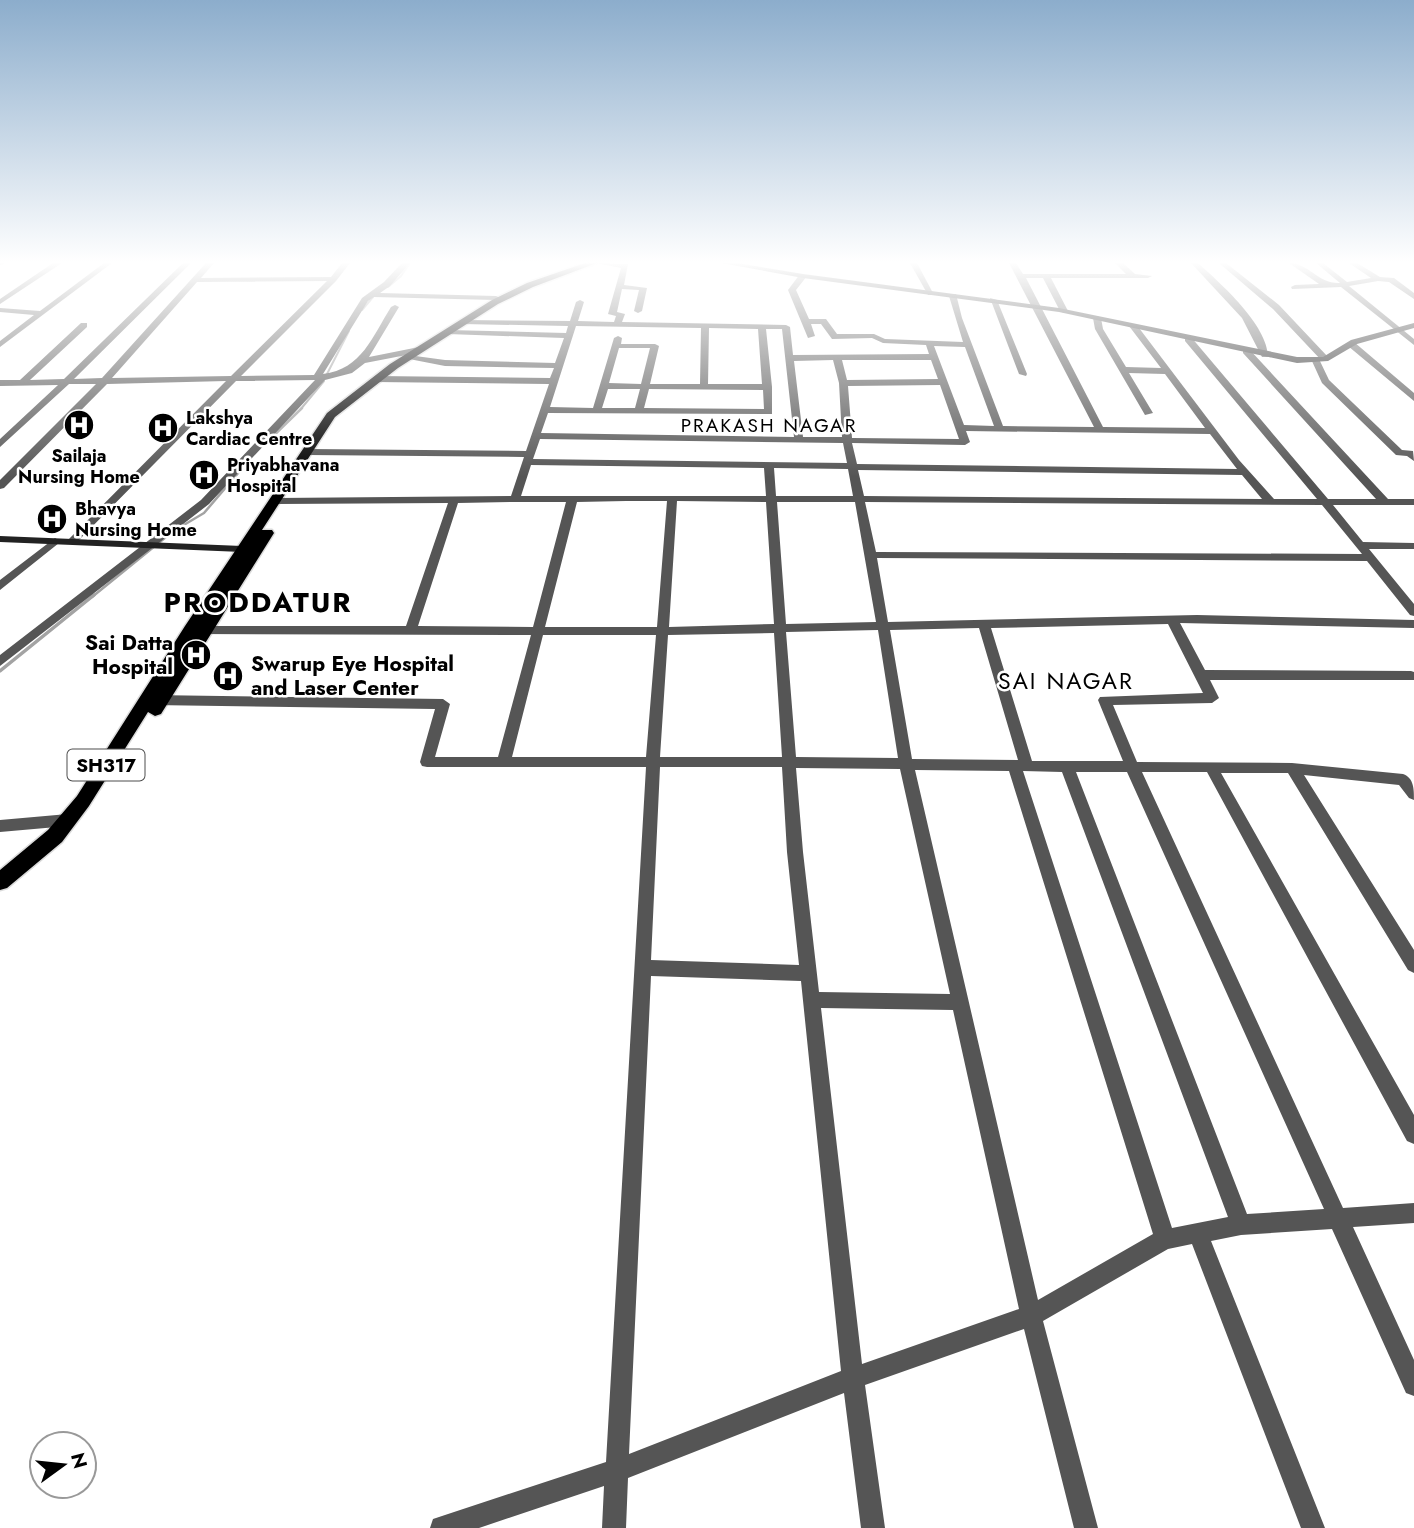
<svg xmlns="http://www.w3.org/2000/svg" width="1414" height="1528" viewBox="0 0 1414 1528" font-family="Jost,sans-serif">
<style>
.lines{fill:none;stroke-linecap:round;stroke-linejoin:round}
.stream-far2{stroke:#a3a3a3;stroke-width:2}
.stream-far1{stroke:#a3a3a3;stroke-width:2.5}
.stream{stroke:#a3a3a3;stroke-width:3.5}
.primary-casing{stroke:#dbdbdb;stroke-width:3}
.minor{fill:#555;fill-rule:evenodd}
.tertiary{fill:#555;fill-rule:evenodd}
.secondary{fill:#222;fill-rule:evenodd}
.primary{fill:#000;fill-rule:evenodd}
.labels{text-anchor:middle;dominant-baseline:central;stroke-width:5;stroke-linejoin:round;paint-order:stroke}
.far-poi-label{font-size:18px;font-weight:bold;fill:#000;stroke:#fff;text-anchor:start}
.far-neighbourhood-label{font-size:19px;letter-spacing:2px;fill:#000;stroke:#fff}
.shield{fill:#fff;stroke:#4c4c4c;stroke-width:2}
.shield-label{font-size:19px;font-weight:bold;fill:#000}
.poi-label{font-size:21px;font-weight:bold;fill:#000;stroke:#fff;text-anchor:end}
.neighbourhood-label{font-size:23px;letter-spacing:2px;fill:#000;stroke:#fff}
.district-label{font-size:28px;font-weight:bold;letter-spacing:2px;fill:#000;stroke:#fff}
</style>
<rect width="100%" height="100%" fill="#fff"/>
<g class="lines">
<path class="stream-far2" d="M 388,287 L 401,276 L 410,263
M 362,310 L 373,297
M 327,374 L 349,331
M 300,410 L 324,381"/>
<path class="stream-far1" d="M 267,442 L 302,408
M 172,532 L 204,513 L 245,465
M 92,597 L 166,537"/>
<path class="stream" d="M 0,671 L 94,595"/>
<g class="primary-casing">
<path id="primary" d="M 585,263 L 597,263 L 533,287 L 498,304 L 398,368 L 335,417 L 262,530 L 272,530 L 274,533 L 161,714 L 155,716 L 148,712 L 89,806 L 62,842 L 7,888 L 0,890 L 0,870 L 48,830 L 77,796 L 185,626 L 327,413 L 390,364 L 492,300 L 527,283 Z"/>
</g>
<path class="minor" d="M 0,263 L 5,263 L 0,265 Z
M 53,263 L 62,263 L 0,304 L 0,299 Z
M 104,263 L 112,263 L 0,347 L 0,341 L 34,315 L 0,312 L 0,308 L 40,311 Z
M 183,263 L 191,263 L 74,379 L 102,378 L 206,263 L 214,263 L 201,278 L 331,277 L 342,263 L 350,263 L 336,281 L 241,376 L 314,375 L 362,298 L 384,282 L 402,263 L 410,263 L 390,286 L 380,293 L 496,296 L 500,298 L 496,300 L 374,297 L 368,301 L 323,374 C 362,369 372,337 391,307 L 395,305 L 399,307 L 369,357 L 419,347 L 422,348 L 422,352 L 365,363 L 352,373 L 325,380 L 209,504 L 0,666 L 0,655 L 201,500 L 315,380 L 236,381 L 75,544 L 67,544 L 66,542 L 226,381 L 107,384 L 4,488 L 0,489 L 0,480 L 96,384 L 69,384 L 0,447 L 0,439 L 58,385 L 0,386 L 0,380 L 20,380 L 81,323 L 87,323 L 87,327 L 30,380 L 64,379 ZM 327,281 L 231,376 L 112,378 L 197,282 Z
M 596,263 L 628,264 L 624,285 L 647,288 L 642,311 L 638,313 L 634,311 L 639,290 L 622,289 L 617,312 L 625,314 L 622,322 L 786,325 L 790,327 L 793,355 L 929,354 L 926,345 L 883,343 L 872,338 L 832,339 L 821,324 L 811,324 L 815,336 L 808,338 L 788,290 L 800,274 L 807,276 L 796,290 L 809,319 L 826,319 L 837,334 L 874,334 L 885,339 L 963,342 L 949,296 L 956,294 L 962,318 L 1003,426 L 1094,427 L 1009,263 L 1016,263 L 1023,274 L 1126,274 L 1115,263 L 1123,263 L 1135,274 L 1152,276 L 1148,278 L 1051,278 L 1068,311 L 1064,313 L 1060,311 L 1043,278 L 1026,278 L 1103,427 L 1205,428 L 1165,374 L 1129,373 L 1153,413 L 1145,415 L 1095,329 L 1093,318 L 1097,316 L 1101,318 L 1103,329 L 1126,367 L 1161,368 L 1129,326 L 1136,324 L 1239,460 L 1274,499 L 1317,499 L 1185,341 L 1185,337 L 1191,337 L 1328,499 L 1376,499 L 1243,353 L 1243,349 L 1249,349 L 1388,499 L 1414,499 L 1414,505 L 1333,505 L 1363,542 L 1414,543 L 1414,549 L 1369,549 L 1414,604 L 1414,616 L 1410,615 L 1367,561 L 877,558 L 888,622 L 1197,615 L 1414,620 L 1414,628 L 1180,623 L 1205,670 L 1411,671 L 1414,672 L 1414,680 L 1210,680 L 1219,698 L 1212,703 L 1113,705 L 1137,762 L 1292,763 L 1403,774 C 1414,778 1414,789 1414,800 L 1409,798 L 1399,785 L 1304,775 L 1414,950 L 1414,973 L 1408,970 L 1288,773 L 1221,773 L 1414,1115 L 1414,1144 L 1407,1141 L 1207,772 L 1142,772 L 1343,1208 L 1414,1203 L 1414,1223 L 1353,1227 L 1414,1360 L 1414,1396 L 1406,1393 L 1332,1229 L 1241,1235 L 1211,1241 L 1325,1528 L 1301,1528 L 1192,1244 L 1168,1249 L 1043,1321 L 1098,1528 L 1074,1528 L 1024,1329 L 865,1385 L 885,1528 L 861,1528 L 844,1393 L 628,1478 L 626,1528 L 602,1528 L 604,1486 L 479,1528 L 430,1528 L 433,1519 L 442,1516 L 606,1462 L 646,767 L 427,767 L 422,766 L 420,762 L 435,709 L 152,705 L 145,700 L 152,695 L 443,699 L 450,704 L 435,757 L 498,757 L 531,635 L 195,634 L 189,630 L 195,626 L 406,626 L 448,503 L 277,504 L 272,501 L 277,498 L 511,496 L 524,457 L 308,455 L 303,452 L 308,449 L 526,451 L 549,384 L 376,382 L 372,379 L 376,376 L 550,378 L 554,368 L 445,366 L 404,358 L 408,355 L 445,360 L 555,363 L 564,338 L 448,334 L 444,332 L 448,330 L 566,333 L 568,326 L 463,324 L 459,322 L 463,320 L 570,321 L 576,302 L 580,300 L 584,302 L 578,321 L 614,322 L 616,316 L 608,314 L 621,268 ZM 576,326 L 701,328 L 700,384 L 650,384 L 659,346 L 655,344 L 621,344 L 622,338 L 618,336 L 614,338 L 593,408 L 550,407 ZM 709,328 L 758,329 L 762,384 L 708,384 ZM 766,329 L 782,329 L 794,437 L 541,433 L 548,413 L 772,414 L 772,387 ZM 934,346 L 965,347 L 994,426 L 964,425 ZM 619,348 L 650,348 L 641,384 L 609,383 ZM 833,360 L 839,383 L 842,437 L 803,437 L 794,361 ZM 842,360 L 931,360 L 938,379 L 847,380 ZM 940,385 L 959,439 L 852,438 L 848,386 ZM 608,389 L 640,389 L 635,408 L 602,408 ZM 649,389 L 763,390 L 764,409 L 644,408 ZM 966,431 L 1210,434 L 1237,469 L 857,464 L 852,443 L 965,445 L 970,442 ZM 540,439 L 843,443 L 847,463 L 533,459 ZM 531,465 L 764,468 L 766,496 L 521,496 ZM 774,468 L 848,469 L 853,496 L 776,496 ZM 858,470 L 1242,475 L 1262,499 L 864,496 ZM 626,501 L 667,501 L 657,627 L 545,627 L 577,502 ZM 677,501 L 766,502 L 774,624 L 669,627 ZM 515,502 L 566,502 L 533,627 L 418,626 L 458,503 ZM 777,502 L 855,502 L 876,622 L 786,624 ZM 865,502 L 1322,505 L 1362,554 L 876,552 ZM 1168,624 L 1203,693 L 1100,697 L 1098,700 L 1123,761 L 1032,761 L 991,628 ZM 979,628 L 1018,760 L 912,759 L 890,630 ZM 878,630 L 898,758 L 796,757 L 786,632 ZM 774,633 L 782,757 L 660,757 L 668,635 ZM 543,635 L 656,635 L 646,757 L 512,757 ZM 660,767 L 782,767 L 787,852 L 799,965 L 651,960 ZM 796,768 L 900,769 L 950,994 L 819,992 L 803,852 ZM 915,770 L 1009,771 L 1153,1234 L 1038,1300 ZM 1023,771 L 1062,772 L 1228,1217 L 1172,1228 ZM 1076,772 L 1127,772 L 1324,1209 L 1247,1214 ZM 651,976 L 801,981 L 841,1371 L 629,1454 ZM 821,1008 L 953,1010 L 1019,1309 L 862,1364 Z
M 1191,263 L 1198,263 C 1220,283 1268,325 1268,357 L 1262,357 L 1242,318 Z
M 1219,263 L 1226,263 L 1279,305 L 1328,357 L 1328,361 L 1322,361 L 1273,309 Z
M 1289,263 C 1309,263 1318,284 1340,283 L 1316,263 L 1323,263 L 1347,282 L 1371,278 L 1349,263 L 1357,263 L 1380,277 L 1394,278 L 1414,293 L 1414,299 L 1389,282 L 1378,281 L 1349,286 L 1414,339 L 1414,345 L 1341,287 L 1292,289 L 1291,287 L 1295,285 L 1319,284 Z
M 990,298 L 997,300 L 1027,374 L 1026,376 L 1019,374 Z
M 1348,342 L 1354,342 L 1414,393 L 1414,401 L 1348,346 Z
M 1312,357 L 1318,357 L 1329,380 L 1402,450 L 1413,451 L 1414,461 L 1407,456 L 1396,455 L 1322,383 L 1311,359 Z
M 55,538 L 60,541 L 59,543 L 0,590 L 0,580 Z
M 68,814 L 73,816 L 75,820 L 73,824 L 68,826 L 0,832 L 0,820 Z"/>
<path class="tertiary" d="M 910,263 L 917,263 L 934,295 L 928,295 Z"/>
<path class="secondary" d="M 721,263 L 737,263 L 803,274 L 1059,308 L 1297,357 L 1323,357 L 1351,340 L 1414,323 L 1414,328 L 1357,344 L 1328,361 L 1297,363 L 1059,312 L 803,278 Z
M 0,536 L 242,546 L 248,549 L 242,552 L 0,542 Z"/>
<use href="#primary" class="primary"/>
</g>
<linearGradient id="sky" x2="0" y2="1"><stop stop-color="#8cadcc"/><stop offset="0.55" stop-color="#fff"/><stop offset="1" stop-color="#fff" stop-opacity="0"/></linearGradient>
<rect width="1414" height="477" fill="url(#sky)"/>
<defs>
<g id="hospital-disc" transform="scale(1.575)"><circle r="9.5" fill="#000" stroke="#fff"/><path d="M-5-5h3v3.5h4V-5h3V5h-3V1.5h-4V5h-3Z" fill="#fff"/></g>
</defs>
<g fill-rule="evenodd">
<use href="#hospital-disc" x="79" y="425"/>
<use href="#hospital-disc" x="163" y="428"/>
<use href="#hospital-disc" x="204" y="475"/>
<use href="#hospital-disc" x="52" y="519"/>
<use href="#hospital-disc" x="196" y="655"/>
<use href="#hospital-disc" x="228" y="676"/>
</g>
<g class="labels">
<g class="far-poi-label">
<text x="186" y="418">Lakshya<tspan x="186" dy="21">Cardiac Centre</tspan></text>
<text x="79" y="456" text-anchor="middle">Sailaja<tspan x="79" dy="21">Nursing Home</tspan></text>
<text x="227" y="465">Priyabhavana<tspan x="227" dy="21">Hospital</tspan></text>
<text x="75" y="509">Bhavya<tspan x="75" dy="21">Nursing Home</tspan></text>
</g>
<g class="far-neighbourhood-label">
<text x="769" y="425">PRAKASH NAGAR</text>
</g>
<rect class="shield" x="67.5" y="749.5" width="77" height="31" rx="5"/>
<g class="shield-label">
<text x="106" y="765">SH317</text>
</g>
<g class="poi-label">
<text x="173" y="643">Sai Datta<tspan x="173" dy="24">Hospital</tspan></text>
<text x="251" y="664" text-anchor="start">Swarup Eye Hospital<tspan x="251" dy="24">and Laser Center</tspan></text>
</g>
<g class="neighbourhood-label">
<text x="1066" y="681">SAI NAGAR</text>
</g>
<g class="district-label">
<text x="258" y="602">PRODDATUR</text>
</g>
</g>
<g transform="translate(63 1465) rotate(75)"><circle r="33" fill="#ffffff" stroke="#999999" stroke-width="2"/>
<path d="M0-5L12 26L0 18L-12 26Z" fill="#000000"/>
<text y="-10" font-size="19" font-weight="bold" text-anchor="middle" fill="#000000">N</text>
</g>
</svg>
